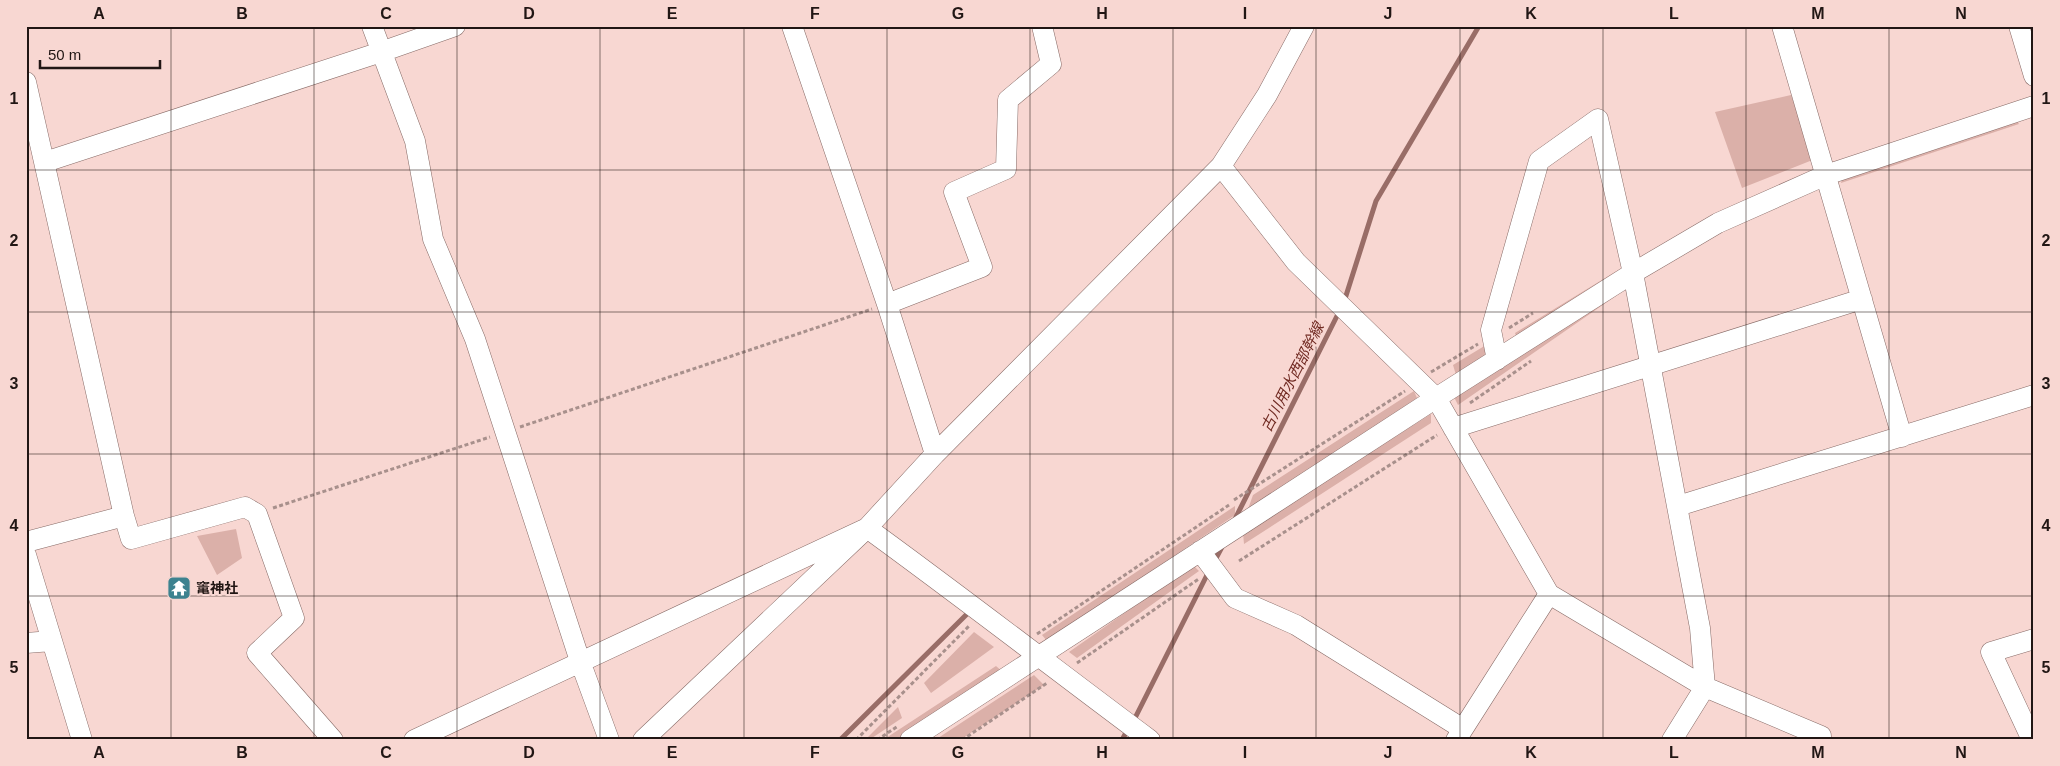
<svg xmlns="http://www.w3.org/2000/svg" width="2060" height="766" viewBox="0 0 2060 766" font-family="Arial,'Noto Sans JP',sans-serif">
<style>
.green{fill:#dbb0a9}
.lines{fill:none;stroke-linecap:round;stroke-linejoin:round}
.stream{stroke:#996d67;stroke-width:5}
.minor-casing{stroke:#876b67;stroke-width:21}
.path{stroke:#a8908c;stroke-width:3;stroke-dasharray:4 2.5;stroke-linecap:butt}
.minor{stroke:#fff;stroke-width:20}
.grid{fill:none;stroke:#211614;stroke-width:1;stroke-opacity:0.55}
.labels{text-anchor:middle;dominant-baseline:central;stroke-width:4;stroke-linejoin:round;paint-order:stroke}
.poi-label{font-size:14px;font-weight:bold;fill:#211614;stroke:#f8d7d2;text-anchor:start}
.water-label{font-size:15px;font-style:italic;fill:#712b23;stroke:#f8d7d2}
.neatline{fill:none;stroke:#211614;stroke-width:2}
.grid-label{font-size:16px;text-anchor:middle;font-weight:bold;fill:#211614}
</style>
<rect width="100%" height="100%" fill="#f8d7d2"/>
<path class="green" d="M 1791,95 L 1815,159 L 1742,188 L 1715,112 Z
M 2014,116 L 2019,124 L 1841,183 L 1842,178 Z
M 1623,267 L 1625,271 L 1517,339 L 1515,333 Z
M 1623,291 L 1458,405 L 1454,397 Z
M 1486,345 L 1486,356 L 1456,375 L 1453,365 Z
M 1414,391 L 1417,398 L 1247,512 L 1253,495 Z
M 1431,414 L 1431,423 L 1244,544 L 1243,533 Z
M 1235,506 L 1235,515 L 1047,641 L 1042,635 Z
M 236,529 L 242,558 L 217,575 L 197,536 Z
M 1193,565 L 1199,571 L 1077,658 L 1069,652 Z
M 974,632 L 994,647 L 931,693 L 924,683 Z
M 996,666 L 1004,673 L 899,740 L 883,740 Z
M 1034,675 L 1044,685 L 960,740 L 935,740 Z
M 898,707 L 902,718 L 869,740 L 865,740 Z"/>
<g class="lines">
<path class="stream" d="M 1344,302 L 1376,201 L 1479,26
M 1234,521 L 1340,310
M 1214,562 L 1223,545
M 1133,722 L 1209,571
M 840,740 L 966,615
M 1122,740 L 1128,729"/>
<g class="minor-casing">
<path id="minor" d="M 372,26 L 415,141 L 433,239 L 475,339 L 580,661 L 609,740
M 792,26 L 887,304 L 935,454
M 1782,26 L 1902,437
M 2019,26 L 2034,76
M 26,82 L 124,516 L 131,539 L 245,507 L 257,514 L 294,618 L 257,653 L 333,740
M 45,162 L 381,52 L 455,26
M 1221,166 L 1296,262 L 1436,398 L 1549,594 L 1705,687 L 1821,736 L 1821,740
M 887,304 L 982,267 L 954,192 L 1006,169 L 1008,100 L 1051,64 L 1042,26
M 1497,360 L 1491,330 L 1539,161 L 1598,119 L 1633,273 L 1700,628 L 1705,687 L 1672,740
M 1453,428 L 1862,299
M 1678,506 L 2034,395
M 26,542 L 124,516
M 1200,551 L 1235,598 L 1296,625 L 1463,729
M 26,555 L 82,740
M 26,643 L 52,641
M 414,740 L 867,528 C 962,597 1056,670 1150,740
M 643,740 L 867,528 L 935,454 L 1221,166 L 1267,95 L 1304,26
M 910,740 L 1436,398 L 1633,273 L 1718,223 L 1826,175 L 2034,106
M 1456,740 L 1549,594
M 2032,740 L 1991,652 L 2034,639"/>
</g>
<path class="path" d="M 1509,328 L 1533,313
M 1431,372 L 1478,344
M 1470,403 L 1531,361
M 520,427 L 872,309
M 1234,500 L 1405,391
M 273,508 L 490,437
M 1239,561 L 1437,435
M 1037,634 L 1229,505
M 1077,663 L 1200,578
M 856,740 L 970,625
M 877,740 L 898,726
M 962,740 L 1047,683"/>
<use href="#minor" class="minor"/>
</g>
<path class="grid" d="M 171,26 L 171,740M 314,26 L 314,740M 457,26 L 457,740M 600,26 L 600,740M 744,26 L 744,740M 887,26 L 887,740M 1030,26 L 1030,740M 1173,26 L 1173,740M 1316,26 L 1316,740M 1460,26 L 1460,740M 1603,26 L 1603,740M 1746,26 L 1746,740M 1889,26 L 1889,740M 26,170 L 2034,170M 26,312 L 2034,312M 26,454 L 2034,454M 26,596 L 2034,596"/>
<defs>
<g id="temple-square" transform="scale(1.25)"><rect x="-9" y="-9" width="18" height="18" rx="4" fill="#3d828f" stroke="#f8d7d2"/><path d="M0-6L5-2H3V0L6.5 2.5H4V6H1.5V3h-3V6H-4V2.5H-6.5L-3 0V-2H-5Z" fill="#fff"/></g>
</defs>
<g fill-rule="evenodd">
<use href="#temple-square" x="179" y="588"/>
</g>
<g class="labels">
<g class="poi-label">
<text x="196" y="588">竃神社</text>
</g>
<g class="water-label">
<text transform="translate(1292 377) rotate(-63)">古川用水西部幹線</text>
</g>
</g>
<rect width="2060" height="766" fill="none" stroke="#f8d7d2" stroke-width="55"/>
<path d="M40 60v8h120v-8" fill="none" stroke="#211614" stroke-width="2.5"/>
<text x="48" y="60" font-size="15" fill="#211614" stroke="#f8d7d2" stroke-width="4" paint-order="stroke">50 m</text>
<rect x="28" y="28" width="2004" height="710" class="neatline"/>
<g class="grid-label">
<text x="99" y="19">A</text>
<text x="242" y="19">B</text>
<text x="386" y="19">C</text>
<text x="529" y="19">D</text>
<text x="672" y="19">E</text>
<text x="815" y="19">F</text>
<text x="958" y="19">G</text>
<text x="1102" y="19">H</text>
<text x="1245" y="19">I</text>
<text x="1388" y="19">J</text>
<text x="1531" y="19">K</text>
<text x="1674" y="19">L</text>
<text x="1818" y="19">M</text>
<text x="1961" y="19">N</text>
<text x="14" y="104">1</text>
<text x="2046" y="104">1</text>
<text x="14" y="246">2</text>
<text x="2046" y="246">2</text>
<text x="14" y="389">3</text>
<text x="2046" y="389">3</text>
<text x="14" y="531">4</text>
<text x="2046" y="531">4</text>
<text x="14" y="673">5</text>
<text x="2046" y="673">5</text>
<text x="99" y="758">A</text>
<text x="242" y="758">B</text>
<text x="386" y="758">C</text>
<text x="529" y="758">D</text>
<text x="672" y="758">E</text>
<text x="815" y="758">F</text>
<text x="958" y="758">G</text>
<text x="1102" y="758">H</text>
<text x="1245" y="758">I</text>
<text x="1388" y="758">J</text>
<text x="1531" y="758">K</text>
<text x="1674" y="758">L</text>
<text x="1818" y="758">M</text>
<text x="1961" y="758">N</text>
</g>
</svg>
